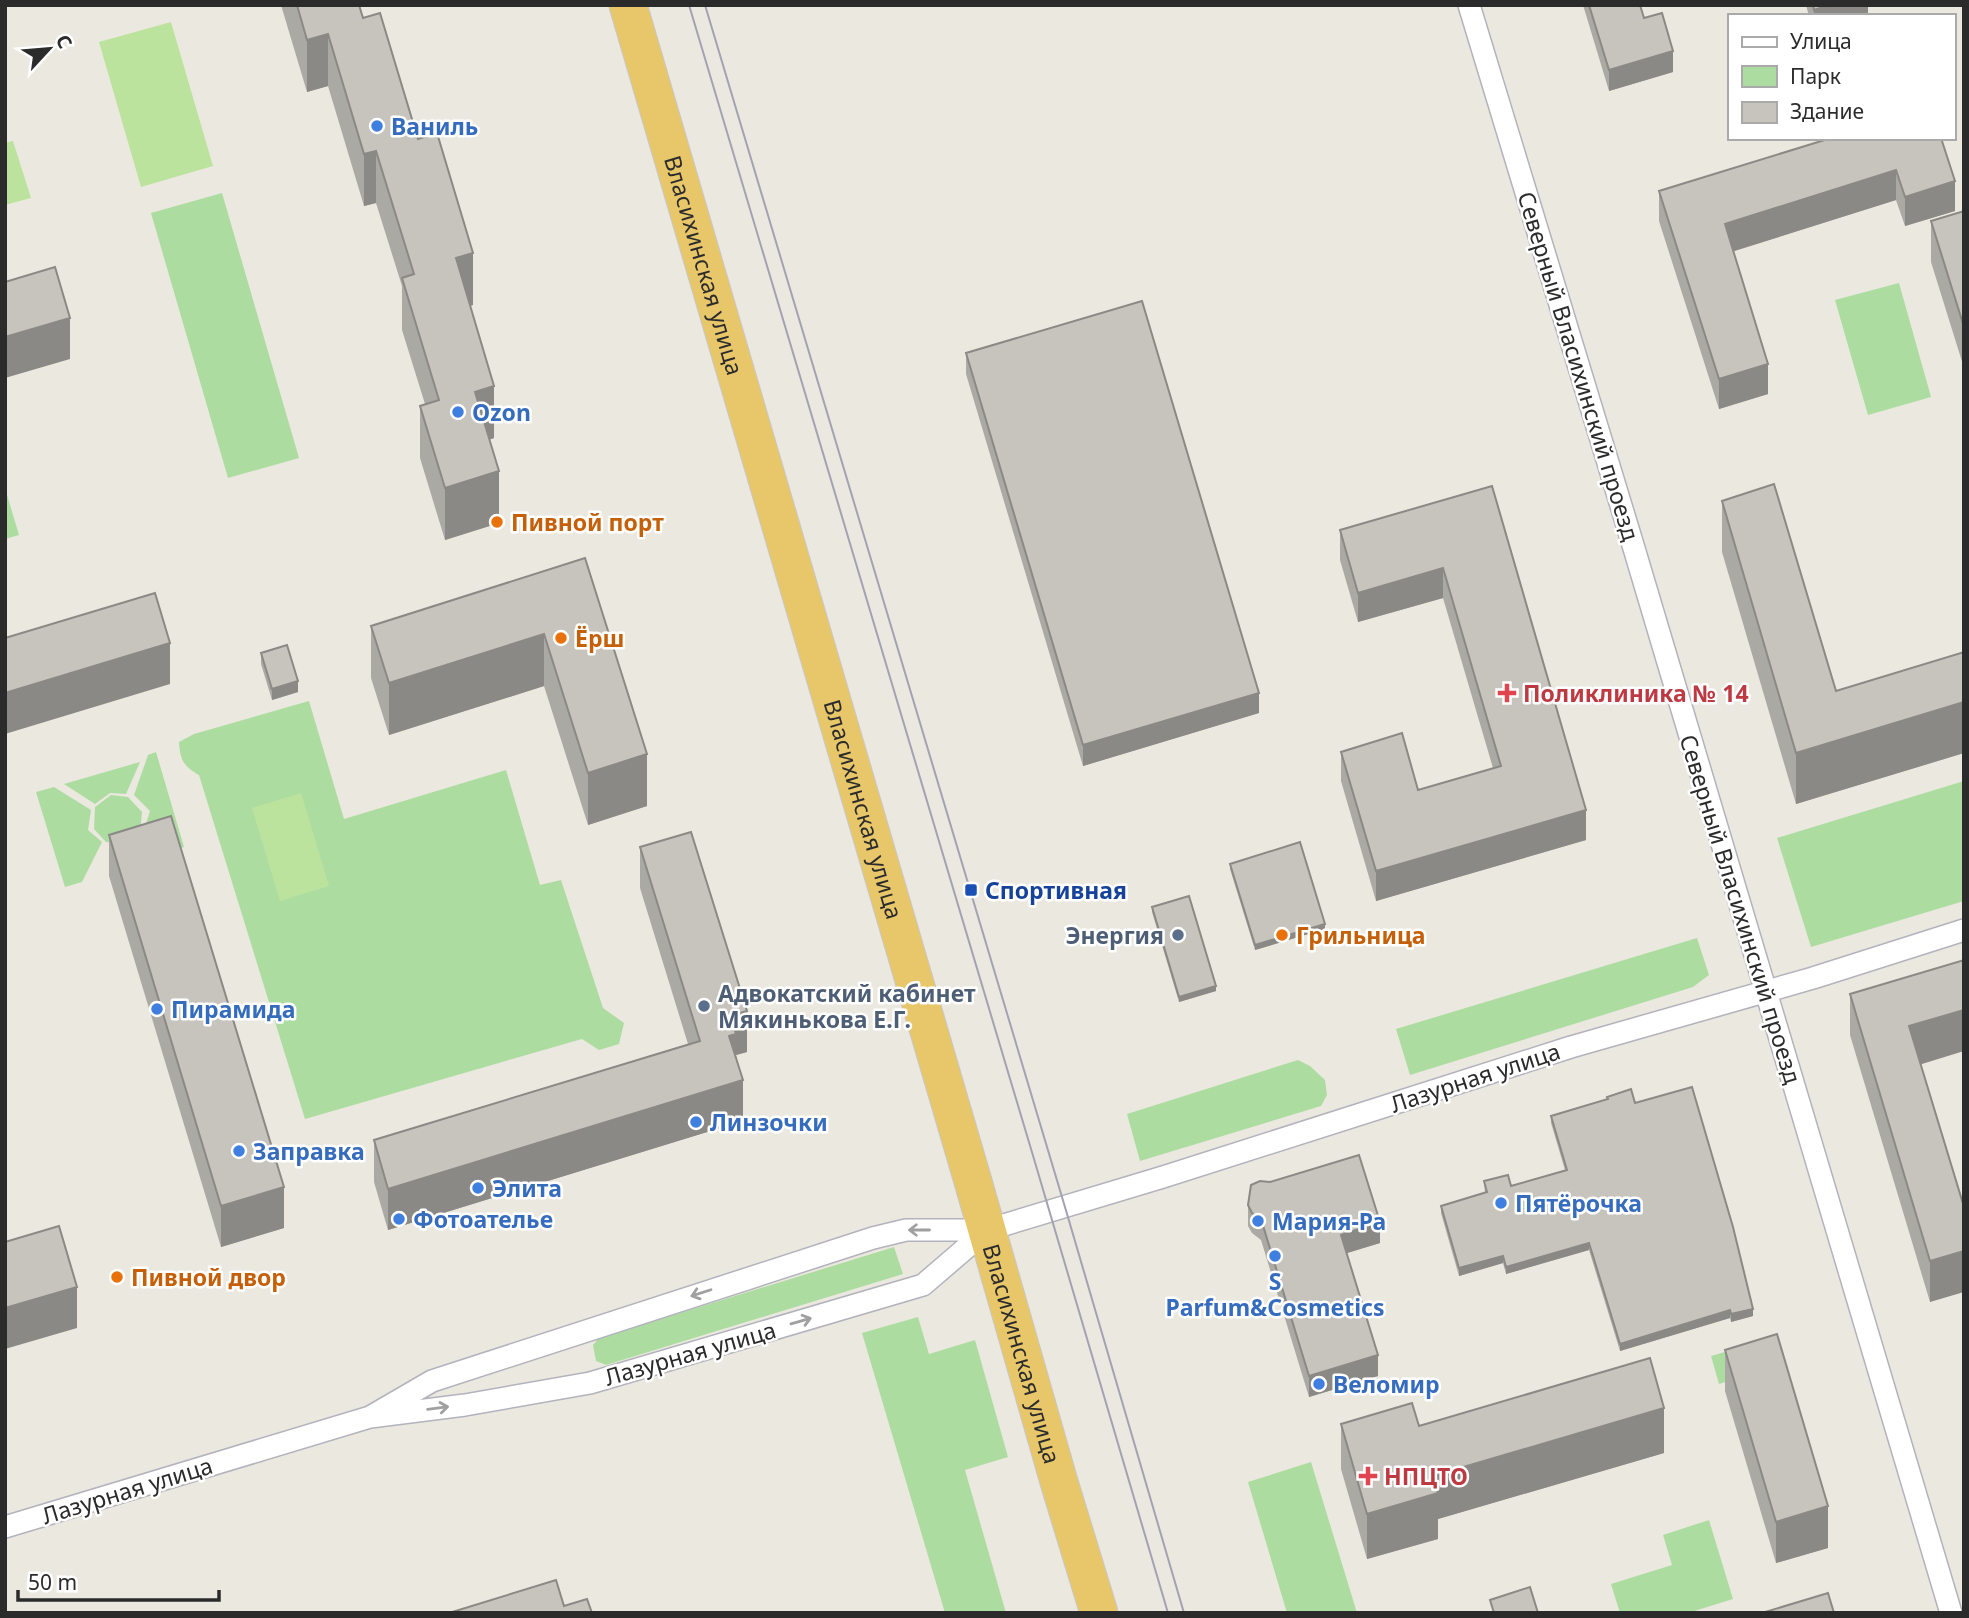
<svg xmlns="http://www.w3.org/2000/svg" width="1969" height="1618" viewBox="0 0 1969 1618" font-family="'Noto Sans',sans-serif">
<style>
.green{fill:#addca1}
.pitch{fill:#bce39e}
.lines{fill:none;stroke-linecap:round;stroke-linejoin:round}
.minor-casing{stroke:#b2b3bd;stroke-width:24}
.trunk-casing{stroke:#c8c8c8;stroke-width:39}
.minor{stroke:#fff;stroke-width:21}
.trunk{stroke:#e8c66a;stroke-width:37}
.tram{stroke:#a2a2b3;stroke-width:2}
.wall{fill:#aba9a3}
.shaded-wall{fill:#8b8985}
.building{fill:#c7c4be;stroke:#8b8985;stroke-width:2}
.oneway{stroke:#a0a0a0}
.shop-dot{fill:#3f7fe0;stroke:#fff;stroke-width:2.5}
.food-dot{fill:#e8710a;stroke:#fff;stroke-width:2.5}
.health-dot{fill:#e0444e;stroke:#fff;stroke-width:2.5}
.transit-dot{fill:#1a4fb4;stroke:#fff;stroke-width:2.5}
.service-dot{fill:#5c6f8a;stroke:#fff;stroke-width:2.5}
.labels{text-anchor:middle;dominant-baseline:central;stroke-width:5;stroke-linejoin:round;paint-order:stroke}
.shop-label{font-size:23px;font-weight:bold;fill:#366cbe;stroke:#fff;text-anchor:start}
.street-label{font-size:23px;fill:#2b2b2b;stroke:#fff}
.food-label{font-size:23px;font-weight:bold;fill:#c56008;stroke:#fff;text-anchor:start}
.health-label{font-size:23px;font-weight:bold;fill:#be3a42;stroke:#fff;text-anchor:start}
.transit-label{font-size:23px;font-weight:bold;fill:#164399;stroke:#fff;text-anchor:start}
.service-label{font-size:23px;font-weight:bold;fill:#4e5e75;stroke:#fff;text-anchor:end}
</style>
<rect width="100%" height="100%" fill="#ebe8df"/>
<path class="green" d="M 222,193 L 299,458 L 228,478 L 151,213 Z
M 1899,283 L 1931,397 L 1868,415 L 1835,300 Z
M 5,488 L 19,535 L 5,539 Z
M 309,701 L 344,819 L 506,770 L 540,885 L 561,880 L 603,1008 L 624,1023 L 619,1044 L 599,1050 L 582,1039 L 305,1119 L 199,775 C 183,766 180,759 179,742 L 194,734 Z
M 156,752 L 184,847 L 178,849 L 144,830 L 150,811 L 134,795 L 148,755 Z
M 140,762 L 126,794 L 110,793 L 95,804 L 64,784 Z
M 1964,781 L 1964,901 L 1811,947 L 1777,838 Z
M 54,787 L 91,810 L 88,830 L 102,842 L 82,882 L 65,887 L 36,792 Z
M 111,795 L 128,797 L 142,812 L 140,833 L 125,844 L 106,842 L 94,829 L 95,807 Z
M 1697,938 L 1709,975 L 1693,987 L 1410,1075 L 1396,1029 Z
M 1298,1060 L 1310,1066 L 1325,1080 L 1327,1095 L 1321,1106 L 1140,1161 L 1127,1114 Z
M 894,1247 L 903,1274 L 606,1365 L 596,1361 L 593,1345 L 599,1338 Z
M 918,1317 L 929,1354 L 975,1340 L 1008,1457 L 965,1470 L 1006,1613 L 945,1613 L 862,1333 Z
M 1753,1344 L 1761,1371 L 1719,1384 L 1711,1356 Z
M 1311,1462 L 1357,1613 L 1287,1613 L 1248,1482 Z
M 1709,1520 L 1733,1599 L 1688,1613 L 1620,1613 L 1611,1584 L 1672,1565 L 1663,1535 Z"/>
<path class="pitch" d="M 171,22 L 213,166 L 141,187 L 99,42 Z
M 13,141 L 31,198 L 5,205 L 5,143 Z
M 301,793 L 329,886 L 280,901 L 252,808 Z"/>
<g class="lines">
<g class="minor-casing">
<path id="minor" d="M 1469,5 L 1633,545 L 1951,1613
M 370,1417 L 432,1381 L 873,1238 L 906,1230 L 987,1230 L 1163,1177 L 1571,1047 L 1813,978 L 1964,930
M 5,1527 L 370,1417 L 465,1405 L 590,1383 L 923,1285 L 987,1230"/>
</g>
<g class="trunk-casing">
<g id="trunk">
<path id="s1" d="M 628,5 L 972,1178 L 1059,1482 L 1099,1613"/>
</g>
</g>
<use href="#minor" class="minor"/>
<use href="#trunk" class="trunk"/>
<path class="tram" d="M 689,5 L 1034,1159 L 1168,1613
M 705,5 L 1065,1207 L 1184,1613"/>
</g>
<path class="wall" d="M 281,5 L 359,5 L 363,18 L 418,139 L 473,305 L 470,306 L 494,438 L 489,440 L 499,523 L 445,540 L 420,458 L 420,406 L 425,404 L 402,330 L 402,286 L 376,203 L 364,206 L 328,86 L 307,92 Z
M 1583,5 L 1640,5 L 1644,18 L 1673,72 L 1609,91 Z
M 1806,5 L 1868,5 L 1868,14 L 1863,16 L 1809,16 Z
M 1941,138 L 1955,211 L 1905,226 L 1896,200 L 1733,251 L 1768,394 L 1719,409 L 1659,221 L 1659,191 Z
M 1964,211 L 1964,368 L 1931,262 L 1931,221 Z
M 966,353 L 1259,713 L 1083,766 L 966,374 Z
M 1492,486 L 1586,840 L 1376,901 L 1341,781 L 1341,752 L 1418,790 L 1493,768 L 1443,598 L 1358,622 L 1340,560 L 1340,530 Z
M 1722,501 L 1836,691 L 1964,652 L 1964,753 L 1796,804 L 1722,552 Z
M 585,558 L 647,806 L 588,825 L 544,686 L 389,735 L 371,678 L 371,626 Z
M 261,653 L 298,692 L 272,700 L 261,664 Z
M 109,835 L 284,1228 L 221,1247 L 109,876 Z
M 640,847 L 747,1052 L 736,1055 L 743,1121 L 388,1230 L 374,1182 L 374,1140 L 688,1044 L 640,888 Z
M 1230,864 L 1325,929 L 1255,950 L 1230,869 Z
M 1152,907 L 1216,991 L 1179,1002 L 1152,912 Z
M 1850,994 L 1921,1064 L 1964,1207 L 1930,1302 L 1850,1035 Z
M 1607,1097 L 1635,1103 L 1753,1316 L 1731,1322 L 1730,1318 L 1620,1351 L 1589,1250 L 1506,1274 L 1503,1263 L 1459,1276 L 1441,1213 L 1441,1206 L 1485,1193 L 1484,1181 L 1511,1186 L 1565,1170 L 1551,1123 L 1551,1116 L 1607,1100 Z
M 1248,1205 L 1380,1243 L 1346,1253 L 1378,1376 L 1309,1397 L 1261,1240 L 1252,1233 L 1248,1226 Z
M 1725,1350 L 1828,1548 L 1776,1563 L 1725,1391 Z
M 1341,1424 L 1419,1426 L 1664,1453 L 1438,1519 L 1438,1539 L 1367,1559 L 1341,1469 Z"/>
<path class="shaded-wall" d="M 1829,5 L 1868,5 L 1868,14 L 1863,16 L 1814,16 L 1814,10 Z
M 328,34 L 328,86 L 307,92 L 307,40 Z
M 1673,51 L 1673,72 L 1609,91 L 1609,70 Z
M 376,151 L 376,203 L 364,206 L 364,154 Z
M 1896,170 L 1896,200 L 1725,254 L 1725,224 Z
M 1955,181 L 1955,211 L 1905,226 L 1905,197 Z
M 473,253 L 473,305 L 456,310 L 456,258 Z
M 70,318 L 70,359 L 5,378 L 5,337 Z
M 1768,364 L 1768,394 L 1719,409 L 1719,379 Z
M 494,386 L 494,438 L 475,444 L 475,392 Z
M 499,471 L 499,523 L 445,540 L 445,488 Z
M 1443,568 L 1443,598 L 1358,622 L 1358,593 Z
M 544,634 L 544,686 L 389,735 L 389,683 Z
M 170,643 L 170,684 L 5,734 L 5,693 Z
M 298,681 L 298,692 L 272,700 L 272,689 Z
M 1259,693 L 1259,713 L 1083,766 L 1083,745 Z
M 1964,702 L 1964,753 L 1796,804 L 1796,753 Z
M 647,754 L 647,806 L 588,825 L 588,773 Z
M 1586,810 L 1586,840 L 1376,901 L 1376,871 Z
M 1325,924 L 1325,929 L 1255,950 L 1255,945 Z
M 1216,986 L 1216,991 L 1179,1002 L 1179,997 Z
M 1964,1010 L 1964,1051 L 1909,1068 L 1909,1026 Z
M 747,1011 L 747,1052 L 736,1055 L 736,1075 L 729,1036 L 730,1016 Z
M 743,1080 L 743,1121 L 388,1230 L 388,1189 Z
M 284,1187 L 284,1228 L 221,1247 L 221,1206 Z
M 1380,1222 L 1380,1243 L 1341,1255 L 1341,1235 Z
M 1589,1243 L 1589,1250 L 1506,1274 L 1506,1267 Z
M 1964,1251 L 1964,1292 L 1930,1302 L 1930,1261 Z
M 1503,1256 L 1503,1263 L 1459,1276 L 1459,1268 Z
M 77,1287 L 77,1328 L 5,1349 L 5,1308 Z
M 1753,1309 L 1753,1316 L 1731,1322 L 1731,1314 Z
M 1730,1310 L 1730,1318 L 1620,1351 L 1620,1344 Z
M 1378,1355 L 1378,1376 L 1309,1397 L 1309,1376 Z
M 1664,1408 L 1664,1453 L 1438,1519 L 1438,1539 L 1367,1559 L 1367,1514 L 1433,1476 Z
M 1828,1506 L 1828,1548 L 1776,1563 L 1776,1522 Z"/>
<path class="building" d="M 297,5 L 359,5 L 363,18 L 380,13 L 418,139 L 437,133 L 473,253 L 456,258 L 494,386 L 475,392 L 499,471 L 445,488 L 420,406 L 439,400 L 402,278 L 414,274 L 376,151 L 364,154 L 328,34 L 307,40 Z
M 1589,5 L 1640,5 L 1644,18 L 1662,13 L 1673,51 L 1609,70 Z
M 1813,5 L 1829,5 L 1814,10 Z
M 1831,138 L 1941,138 L 1955,181 L 1905,197 L 1896,170 L 1725,224 L 1768,364 L 1719,379 L 1659,191 Z
M 1964,211 L 1964,327 L 1931,221 Z
M 55,267 L 70,318 L 5,337 L 5,282 Z
M 1142,301 L 1259,693 L 1083,745 L 966,353 Z
M 1774,484 L 1836,691 L 1964,652 L 1964,702 L 1796,753 L 1722,501 Z
M 1492,486 L 1586,810 L 1376,871 L 1341,752 L 1402,733 L 1418,790 L 1501,766 L 1443,568 L 1358,593 L 1340,530 Z
M 585,558 L 647,754 L 588,773 L 544,634 L 389,683 L 371,626 Z
M 155,593 L 170,643 L 5,693 L 5,638 Z
M 287,645 L 298,681 L 272,689 L 261,653 Z
M 171,816 L 284,1187 L 221,1206 L 109,835 Z
M 691,832 L 747,1011 L 730,1016 L 736,1034 L 729,1036 L 743,1080 L 388,1189 L 374,1140 L 700,1041 L 640,847 Z
M 1300,842 L 1325,924 L 1255,945 L 1230,864 Z
M 1189,896 L 1216,986 L 1179,997 L 1152,907 Z
M 1964,960 L 1964,1010 L 1909,1026 L 1964,1207 L 1964,1251 L 1930,1261 L 1850,994 Z
M 1692,1087 L 1733,1227 L 1753,1309 L 1731,1314 L 1730,1310 L 1620,1344 L 1589,1243 L 1506,1267 L 1503,1256 L 1459,1268 L 1441,1206 L 1487,1192 L 1484,1181 L 1508,1175 L 1511,1186 L 1567,1170 L 1551,1116 L 1608,1099 L 1607,1097 L 1631,1089 L 1635,1103 Z
M 1359,1155 L 1380,1222 L 1341,1235 L 1378,1355 L 1309,1376 L 1261,1219 L 1252,1213 L 1248,1205 L 1251,1185 L 1260,1181 L 1270,1182 Z
M 59,1226 L 77,1287 L 5,1308 L 5,1242 Z
M 1777,1334 L 1828,1506 L 1776,1522 L 1725,1350 Z
M 1650,1358 L 1664,1408 L 1433,1476 L 1438,1493 L 1367,1514 L 1341,1424 L 1412,1403 L 1419,1426 Z
M 556,1580 L 564,1606 L 587,1599 L 592,1613 L 449,1613 Z
M 1530,1587 L 1538,1613 L 1494,1613 L 1490,1600 Z
M 1828,1593 L 1834,1613 L 1762,1613 Z"/>
<defs><path id="oneway-shaft" d="M-6 0H5M1.5-3L5.5 0L1.5 3" fill="none" stroke-width="1.6" stroke-linecap="round" stroke-linejoin="round" transform="scale(1.75)"/></defs>
<g class="oneway">
<use href="#oneway-shaft" transform="translate(919 1230) rotate(180)"/>
<use href="#oneway-shaft" transform="translate(701 1293) rotate(162)"/>
<use href="#oneway-shaft" transform="translate(801 1321) rotate(-16)"/>
<use href="#oneway-shaft" transform="translate(438 1408) rotate(-7)"/>
</g>
<g class="shop-dot">
<circle cx="377" cy="126" r="7"/>
<circle cx="458" cy="412" r="7"/>
<circle cx="157" cy="1009" r="7"/>
<circle cx="696" cy="1122" r="7"/>
<circle cx="239" cy="1151" r="7"/>
<circle cx="478" cy="1188" r="7"/>
<circle cx="1501" cy="1203" r="7"/>
<circle cx="399" cy="1219" r="7"/>
<circle cx="1258" cy="1221" r="7"/>
<circle cx="1275" cy="1256" r="7"/>
<circle cx="1319" cy="1384" r="7"/>
</g>
<g class="food-dot">
<circle cx="497" cy="522" r="7"/>
<circle cx="561" cy="638" r="7"/>
<circle cx="1282" cy="935" r="7"/>
<circle cx="117" cy="1277" r="7"/>
</g>
<g class="health-dot">
<path d="M1503.5 682.5h7v7h7v7h-7v7h-7v-7h-7v-7h7z"/>
<path d="M1364.5 1465.5h7v7h7v7h-7v7h-7v-7h-7v-7h7z"/>
</g>
<rect class="transit-dot" x="964" y="883" width="14" height="14" rx="3.5"/>
<g class="service-dot">
<circle cx="1178" cy="935" r="7"/>
<circle cx="704" cy="1006" r="7"/>
</g>
<g class="labels">
<g class="shop-label">
<text x="391" y="126">Ваниль</text>
<text x="472" y="412">Ozon</text>
<text x="171" y="1009">Пирамида</text>
<text x="710" y="1122">Линзочки</text>
<text x="253" y="1151">Заправка</text>
<text x="492" y="1188">Элита</text>
<text x="1515" y="1203">Пятёрочка</text>
<text x="413" y="1219">Фотоателье</text>
<text x="1272" y="1221">Мария-Ра</text>
<text x="1275" y="1281" text-anchor="middle">S<tspan x="1275" dy="26">Parfum&amp;Cosmetics</tspan></text>
<text x="1333" y="1384">Веломир</text>
</g>
<g class="street-label">
<text stroke="none"><textPath href="#s1" startOffset="271">Власихинская улица</textPath></text>
<text transform="translate(1579 366) rotate(73)">Северный Власихинский проезд</text>
<text stroke="none"><textPath href="#s1" startOffset="838">Власихинская улица</textPath></text>
<text transform="translate(1741 909) rotate(73)">Северный Власихинский проезд</text>
<text transform="translate(1475 1077) rotate(-18)">Лазурная улица</text>
<text transform="translate(690 1353) rotate(-16)">Лазурная улица</text>
<text stroke="none"><textPath href="#s1" startOffset="1405">Власихинская улица</textPath></text>
<text transform="translate(127 1490) rotate(-17)">Лазурная улица</text>
</g>
<g class="food-label">
<text x="511" y="522">Пивной порт</text>
<text x="575" y="638">Ёрш</text>
<text x="1296" y="935">Грильница</text>
<text x="131" y="1277">Пивной двор</text>
</g>
<g class="health-label">
<text x="1523" y="693">Поликлиника № 14</text>
<text x="1384" y="1476">НПЦТО</text>
</g>
<g class="transit-label">
<text x="985" y="890">Спортивная</text>
</g>
<g class="service-label">
<text x="1164" y="935">Энергия</text>
<text x="718" y="993" text-anchor="start">Адвокатский кабинет<tspan x="718" dy="26">Мякинькова Е.Г.</tspan></text>
</g>
</g>
<rect width="1969" height="1618" fill="none" stroke="#2b2b2b" stroke-width="14"/>
<rect x="1728" y="14" width="228" height="126" fill="#ffffff" stroke="#aaaaaa" stroke-width="2"/>
<rect x="1742" y="37" width="35" height="10" fill="#ffffff" stroke="#aaaaaa" stroke-width="2"/>
<text x="1790" y="49" font-size="21" fill="#2b2b2b">Улица</text>
<rect x="1742" y="66" width="35" height="21" fill="#addca1" stroke="#aaaaaa" stroke-width="2"/>
<text x="1790" y="84" font-size="21" fill="#2b2b2b">Парк</text>
<rect x="1742" y="102" width="35" height="21" fill="#c7c4be" stroke="#aaaaaa" stroke-width="2"/>
<text x="1790" y="119" font-size="21" fill="#2b2b2b">Здание</text>
<g transform="translate(49 49) rotate(64)" stroke="#ffffff" stroke-width="5" paint-order="stroke">
<path d="M0-5L12 26L0 18L-12 26Z" fill="#2b2b2b"/>
<text y="-10" font-size="19" font-weight="bold" text-anchor="middle" fill="#2b2b2b">С</text>
</g>
<path d="M18 1590v10h201v-10" fill="none" stroke="#2b2b2b" stroke-width="3.5"/>
<text x="28" y="1590" font-size="21" fill="#2b2b2b" stroke="#ffffff" stroke-width="5" paint-order="stroke">50 m</text>
</svg>
